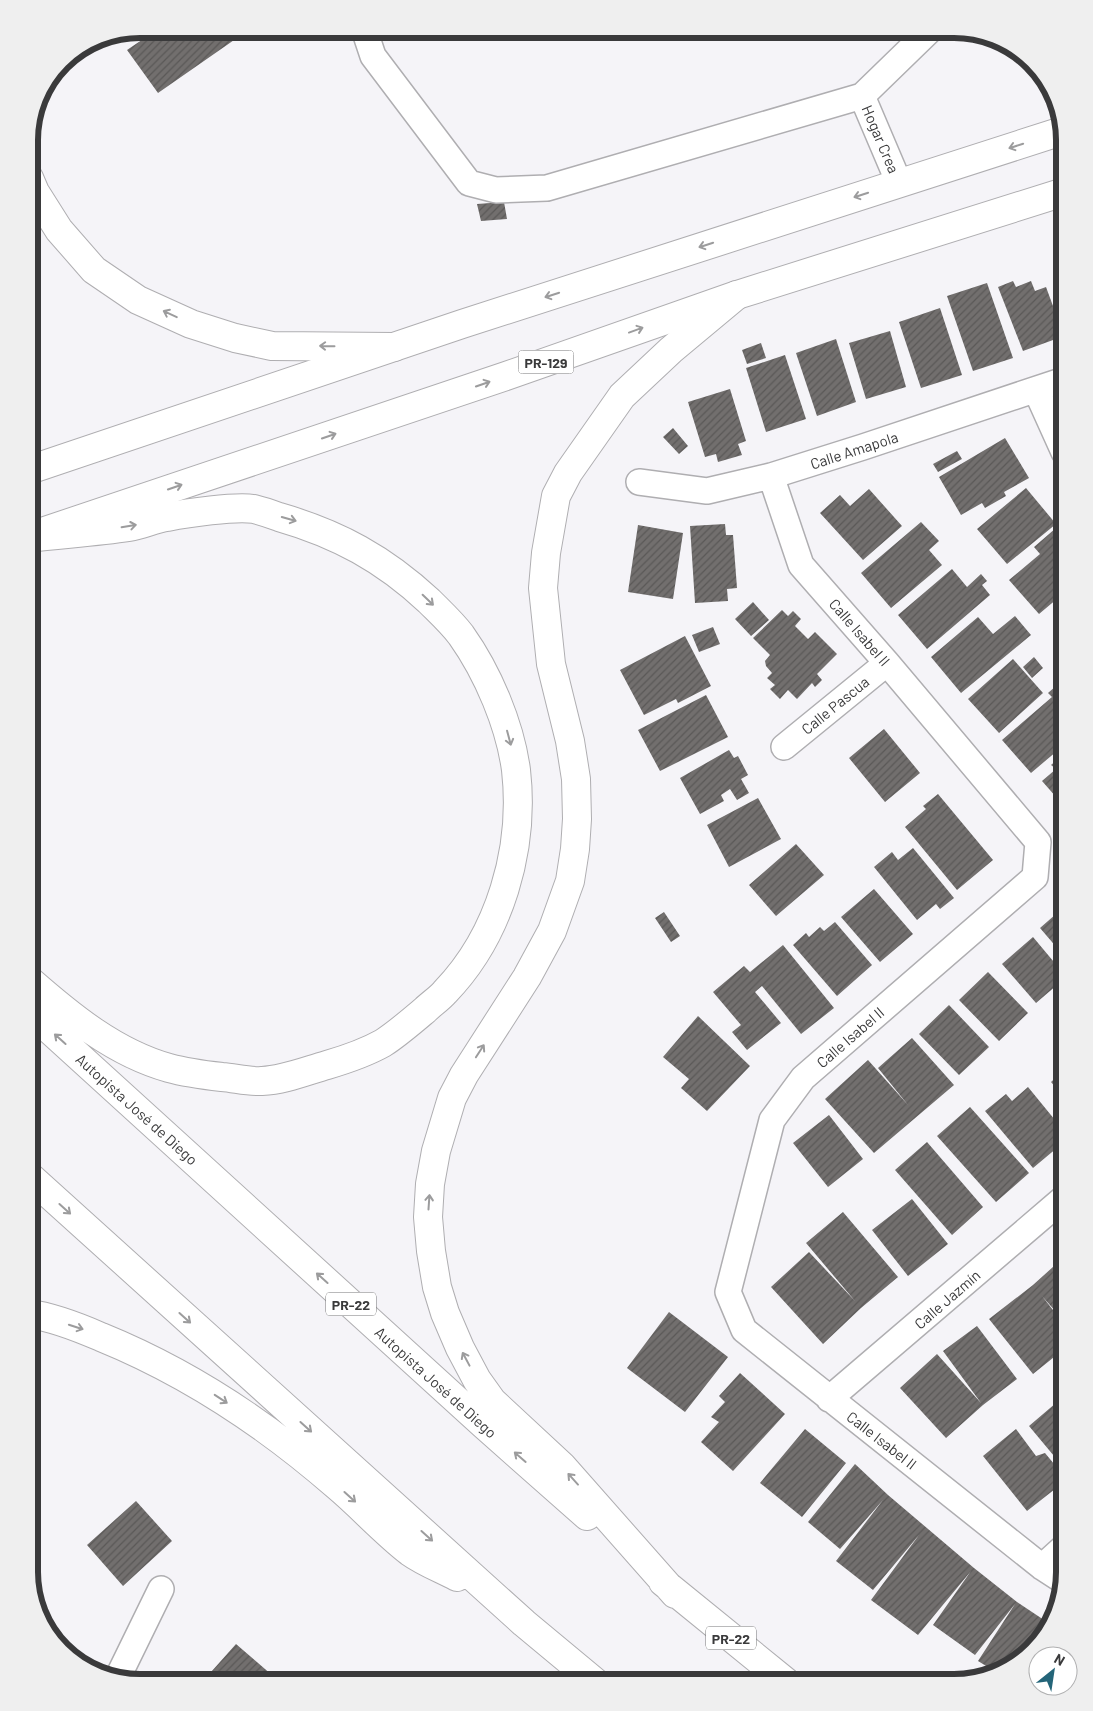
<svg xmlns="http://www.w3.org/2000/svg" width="1093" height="1711" viewBox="0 0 1093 1711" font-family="Barlow,sans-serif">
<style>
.building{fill:url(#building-hatch)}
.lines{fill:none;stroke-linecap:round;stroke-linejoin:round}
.street-casing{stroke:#afaeb1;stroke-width:28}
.primary-casing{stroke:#afaeb1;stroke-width:30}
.highway-casing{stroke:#afaeb1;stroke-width:30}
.street{stroke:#fff;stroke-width:25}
.primary{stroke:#fff;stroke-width:28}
.highway{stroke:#fff;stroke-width:28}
.oneway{stroke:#9c9c9d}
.labels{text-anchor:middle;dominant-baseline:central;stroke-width:5;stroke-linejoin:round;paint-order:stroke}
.shield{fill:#fff;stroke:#757576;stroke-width:1}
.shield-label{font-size:14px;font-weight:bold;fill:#3a3a3b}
.street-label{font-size:15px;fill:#3a3a3b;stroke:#fff}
.rim{fill:none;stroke:#3a3a3b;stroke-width:6}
</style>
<defs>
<pattern id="building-hatch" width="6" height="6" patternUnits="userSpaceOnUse" patternTransform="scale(1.25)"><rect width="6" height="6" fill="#726f6e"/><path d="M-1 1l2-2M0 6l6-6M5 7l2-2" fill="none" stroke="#5a5857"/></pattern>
</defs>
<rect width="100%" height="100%" fill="#f5f4f8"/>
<path class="building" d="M 158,29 L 246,29 L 247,31 L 158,93 L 127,50 Z
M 504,202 L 507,219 L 481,221 L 477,204 Z
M 1064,280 L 1064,307 L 1056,282 Z
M 1013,281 L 1016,287 L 1031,281 L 1035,291 L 1046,287 L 1064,336 L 1023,351 L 998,287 Z
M 987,283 L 1013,358 L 973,371 L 947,296 Z
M 940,308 L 962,375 L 921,388 L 899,322 Z
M 890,331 L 906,387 L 866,399 L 849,343 Z
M 836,339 L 856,402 L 817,416 L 796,353 Z
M 761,343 L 766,358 L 747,364 L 742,350 Z
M 785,355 L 806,419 L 766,432 L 746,368 Z
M 730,389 L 746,441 L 738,444 L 742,455 L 718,462 L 716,454 L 705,457 L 688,402 Z
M 673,428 L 688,446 L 679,454 L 663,437 Z
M 1005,438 L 1029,478 L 1004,492 L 1006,496 L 985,508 L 982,503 L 961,515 L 939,477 Z
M 957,451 L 962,459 L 938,472 L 933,464 Z
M 1026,488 L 1056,524 L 1007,564 L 977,529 Z
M 869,489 L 902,526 L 863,560 L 820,513 L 840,495 L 850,506 Z
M 921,522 L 939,541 L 929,550 L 942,565 L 891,608 L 861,573 Z
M 725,524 L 726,535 L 733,535 L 737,588 L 727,589 L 728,601 L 695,603 L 690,526 Z
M 638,525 L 683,533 L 673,599 L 628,592 Z
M 1056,528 L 1064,537 L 1064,593 L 1039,614 L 1009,580 L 1040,554 L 1034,547 Z
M 952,569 L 967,587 L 981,574 L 987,581 L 982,585 L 990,595 L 927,649 L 898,615 Z
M 753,602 L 769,620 L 751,636 L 735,619 Z
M 1064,606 L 1064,620 L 1057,612 Z
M 782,610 L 788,616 L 793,611 L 801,619 L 795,626 L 808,639 L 815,632 L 837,654 L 817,674 L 822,680 L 815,687 L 812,683 L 797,699 L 788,690 L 780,699 L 770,689 L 775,685 L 767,678 L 772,673 L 766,666 L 765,661 L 770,655 L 753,638 Z
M 1015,616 L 1031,635 L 961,693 L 931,657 L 978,617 L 993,634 Z
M 713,627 L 720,644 L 699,652 L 692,635 Z
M 685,636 L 711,686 L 678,703 L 676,699 L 644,715 L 620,670 Z
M 1034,657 L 1043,668 L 1032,678 L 1023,667 Z
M 1013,659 L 1043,693 L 999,733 L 968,699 Z
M 1064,679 L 1064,745 L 1031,773 L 1002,740 L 1052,697 L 1048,693 Z
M 706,695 L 728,737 L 660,771 L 638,730 Z
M 884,729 L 920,773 L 885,802 L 849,758 Z
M 729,750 L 734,758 L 738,756 L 748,775 L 741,779 L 749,793 L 737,800 L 730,789 L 721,795 L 724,801 L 700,814 L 680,778 Z
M 1064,754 L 1064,806 L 1042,781 L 1056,769 L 1051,765 Z
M 938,794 L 993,860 L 957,890 L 905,827 L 926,809 L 923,806 Z
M 758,798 L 781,839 L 729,867 L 707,825 Z
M 796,844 L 824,875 L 776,916 L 749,885 Z
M 913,848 L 954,898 L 940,909 L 936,904 L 917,920 L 874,867 L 892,852 L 898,860 Z
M 874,889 L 913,934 L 880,962 L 841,917 Z
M 1064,907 L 1064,956 L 1040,928 Z
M 664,912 L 680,936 L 671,942 L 655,918 Z
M 835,922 L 872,965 L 837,996 L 793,945 L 806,933 L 809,937 L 820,927 L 824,931 Z
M 1033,937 L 1064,974 L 1064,979 L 1036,1003 L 1002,964 Z
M 783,945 L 834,1008 L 801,1034 L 762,986 L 755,992 L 781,1023 L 747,1050 L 732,1032 L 741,1025 L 713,992 L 744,966 L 750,972 Z
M 988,972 L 1028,1013 L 999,1041 L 959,1000 Z
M 949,1005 L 989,1047 L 959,1075 L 919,1034 Z
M 698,1016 L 750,1066 L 707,1111 L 681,1088 L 689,1079 L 663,1057 Z
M 912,1038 L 954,1085 L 874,1153 L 825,1099 L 868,1060 L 908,1105 L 878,1068 Z
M 1064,1070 L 1064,1097 L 1051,1082 Z
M 1028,1087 L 1064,1131 L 1064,1142 L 1033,1168 L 985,1111 L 1006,1094 L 1012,1101 Z
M 970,1107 L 1029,1173 L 996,1202 L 937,1136 Z
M 829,1115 L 863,1159 L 828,1187 L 793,1143 Z
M 927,1142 L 983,1207 L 952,1235 L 895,1170 Z
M 912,1199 L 948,1244 L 908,1276 L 872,1230 Z
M 843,1212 L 898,1277 L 861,1308 L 823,1344 L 771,1287 L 809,1252 L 855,1301 L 806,1243 Z
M 1064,1257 L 1064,1321 L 1042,1296 L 1064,1324 L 1064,1349 L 1033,1374 L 989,1319 L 1033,1285 Z
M 669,1312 L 728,1357 L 685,1412 L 627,1368 Z
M 977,1326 L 1017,1379 L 983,1405 L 946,1438 L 900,1388 L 937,1354 L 981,1403 L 943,1351 Z
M 740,1373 L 785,1414 L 733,1471 L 701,1442 L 719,1422 L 711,1417 L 725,1402 L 719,1396 Z
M 1063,1397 L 1064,1398 L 1064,1468 L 1029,1426 Z
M 805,1429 L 846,1463 L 802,1517 L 760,1483 Z
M 1016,1429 L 1036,1456 L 1045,1453 L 1064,1476 L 1064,1482 L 1027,1511 L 983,1456 Z
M 855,1464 L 888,1495 L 974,1568 L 1017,1602 L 1050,1624 L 1049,1627 L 1003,1671 L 996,1672 L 978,1661 L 1015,1604 L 975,1655 L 933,1625 L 971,1571 L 918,1635 L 871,1600 L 919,1535 L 873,1590 L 836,1561 L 883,1500 L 840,1549 L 808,1522 Z
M 136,1501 L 172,1541 L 123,1586 L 87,1545 Z
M 236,1644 L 280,1682 L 205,1682 L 203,1681 Z
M 161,1676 L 168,1682 L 156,1682 Z"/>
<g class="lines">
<g class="street-casing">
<path id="street" d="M 364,29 L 373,56 L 469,183 L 496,190 L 547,188 L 862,96 L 931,29
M 862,96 L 899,183
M 1036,390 L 1064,452
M 771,476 L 801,565 L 887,663 L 1038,842 L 1035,877 L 803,1078 L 772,1120 L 728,1292 L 744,1330 L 1042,1567 L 1062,1580
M 639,482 L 707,491 L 771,476 L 863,447 L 1064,380
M 784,747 L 887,663
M 829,1399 L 1064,1198
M 1042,1567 L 1064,1547
M 118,1677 L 161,1589"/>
</g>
<g class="primary-casing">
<path id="primary" d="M 29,470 L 462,324 L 1062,131
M 45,531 L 506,376 L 737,295 L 1064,192"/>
</g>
<g class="highway-casing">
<path id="highway" d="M 29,178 L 35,192 L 59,230 L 94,270 L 138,300 L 191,324 L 235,338 L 272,346 L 394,347
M 29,980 C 70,1016 115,1053 169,1068 C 187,1073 204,1075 222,1077 C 235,1078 249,1082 262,1081 C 284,1080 306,1071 327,1065 C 344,1060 367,1052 383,1043 C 397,1034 412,1021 425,1010 C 431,1004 439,999 445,992 C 500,935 525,849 516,770 C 510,725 488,673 461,635 C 452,623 440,612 429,601 C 384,559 338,534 279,517 C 271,514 262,511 254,509 C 235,506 187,513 167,517 C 154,519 142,525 129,527 C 96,532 62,534 29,538
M 29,1011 L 484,1425 L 587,1516
M 29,1176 L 524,1623 L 595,1682
M 29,1314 C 53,1317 78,1327 101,1337 C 187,1372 267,1425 337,1486 C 362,1507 384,1532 410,1552 C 424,1562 442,1569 457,1577
M 663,1582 L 786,1682
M 675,1594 L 562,1466 L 492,1401 L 477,1380 L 460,1348 L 445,1313 L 437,1287 L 431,1251 L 428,1217 L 430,1184 L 436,1151 L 452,1098 L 464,1075 L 527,977 L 552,931 L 570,881 L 575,849 L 577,819 L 576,779 L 570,741 L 551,664 L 543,588 L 546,553 L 556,496 L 568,473 L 622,396 L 671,350 L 737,295"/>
</g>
<use href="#street" class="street"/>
<use href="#primary" class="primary"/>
<use href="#highway" class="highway"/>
</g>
<defs><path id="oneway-shaft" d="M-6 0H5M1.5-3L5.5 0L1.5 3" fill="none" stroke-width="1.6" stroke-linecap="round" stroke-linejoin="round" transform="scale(1.25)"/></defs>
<g class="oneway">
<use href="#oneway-shaft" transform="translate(1016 146) rotate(162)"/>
<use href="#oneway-shaft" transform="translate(861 195) rotate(162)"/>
<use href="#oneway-shaft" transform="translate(706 245) rotate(162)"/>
<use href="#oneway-shaft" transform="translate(552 295) rotate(162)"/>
<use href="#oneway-shaft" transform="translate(170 314) rotate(-155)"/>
<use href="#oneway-shaft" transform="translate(636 330) rotate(-20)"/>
<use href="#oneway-shaft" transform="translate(327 346) rotate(-179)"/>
<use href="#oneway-shaft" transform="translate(483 384) rotate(-19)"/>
<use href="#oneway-shaft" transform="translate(329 436) rotate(-19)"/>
<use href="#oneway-shaft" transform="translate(175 487) rotate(-19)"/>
<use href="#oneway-shaft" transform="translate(289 519) rotate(16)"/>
<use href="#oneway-shaft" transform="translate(129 526) rotate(-9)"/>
<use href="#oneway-shaft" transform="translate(428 600) rotate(44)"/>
<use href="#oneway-shaft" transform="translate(509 738) rotate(75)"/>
<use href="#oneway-shaft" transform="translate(60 1039) rotate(-138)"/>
<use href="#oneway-shaft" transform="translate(480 1051) rotate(-57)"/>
<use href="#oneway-shaft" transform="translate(429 1202) rotate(-86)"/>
<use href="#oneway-shaft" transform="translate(65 1209) rotate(42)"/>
<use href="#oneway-shaft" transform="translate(322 1278) rotate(-138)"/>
<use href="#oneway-shaft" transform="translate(185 1318) rotate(42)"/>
<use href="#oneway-shaft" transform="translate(76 1327) rotate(18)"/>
<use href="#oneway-shaft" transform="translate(466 1359) rotate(-118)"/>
<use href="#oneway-shaft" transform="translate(221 1399) rotate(33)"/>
<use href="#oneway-shaft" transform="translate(306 1427) rotate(42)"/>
<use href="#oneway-shaft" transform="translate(520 1457) rotate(-139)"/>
<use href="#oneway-shaft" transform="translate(573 1479) rotate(-132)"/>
<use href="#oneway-shaft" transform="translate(350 1497) rotate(42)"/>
<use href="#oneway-shaft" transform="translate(427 1536) rotate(42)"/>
</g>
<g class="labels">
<g class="shield">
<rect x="518.5" y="350.5" width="55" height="23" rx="4"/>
<rect x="326" y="1292.5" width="50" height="23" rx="4"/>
<rect x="706" y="1626.5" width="50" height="23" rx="4"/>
</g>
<g class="shield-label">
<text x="546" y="362">PR-129</text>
<text x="351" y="1304">PR-22</text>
<text x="731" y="1638">PR-22</text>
</g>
<g class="street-label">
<text transform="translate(881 139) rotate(67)">Hogar Crea</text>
<text transform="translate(854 450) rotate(-18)">Calle Amapola</text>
<text transform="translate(860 632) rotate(49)">Calle Isabel II</text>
<text transform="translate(835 705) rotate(-39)">Calle Pascua</text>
<text transform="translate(850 1037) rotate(-41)">Calle Isabel II</text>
<text transform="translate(137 1109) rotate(42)">Autopista José de Diego</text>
<text transform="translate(947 1299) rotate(-41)">Calle Jazmín</text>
<text transform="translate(436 1382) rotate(42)">Autopista José de Diego</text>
<text transform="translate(882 1440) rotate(38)">Calle Isabel II</text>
</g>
</g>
<path d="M0 0H1093V1711H0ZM140 38H954A102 102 0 0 1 1056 140V1572A102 102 0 0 1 954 1674H140A102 102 0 0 1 38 1572V140A102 102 0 0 1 140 38Z" fill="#efefef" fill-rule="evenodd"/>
<path class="rim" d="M140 38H954A102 102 0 0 1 1056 140V1572A102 102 0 0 1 954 1674H140A102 102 0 0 1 38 1572V140A102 102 0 0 1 140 38Z"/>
<g transform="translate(1053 1671) rotate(30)"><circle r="24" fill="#ffffff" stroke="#b0b0b1"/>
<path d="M0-4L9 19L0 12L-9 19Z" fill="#246579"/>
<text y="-8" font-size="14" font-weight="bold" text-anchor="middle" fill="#3a3a3b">N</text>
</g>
</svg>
